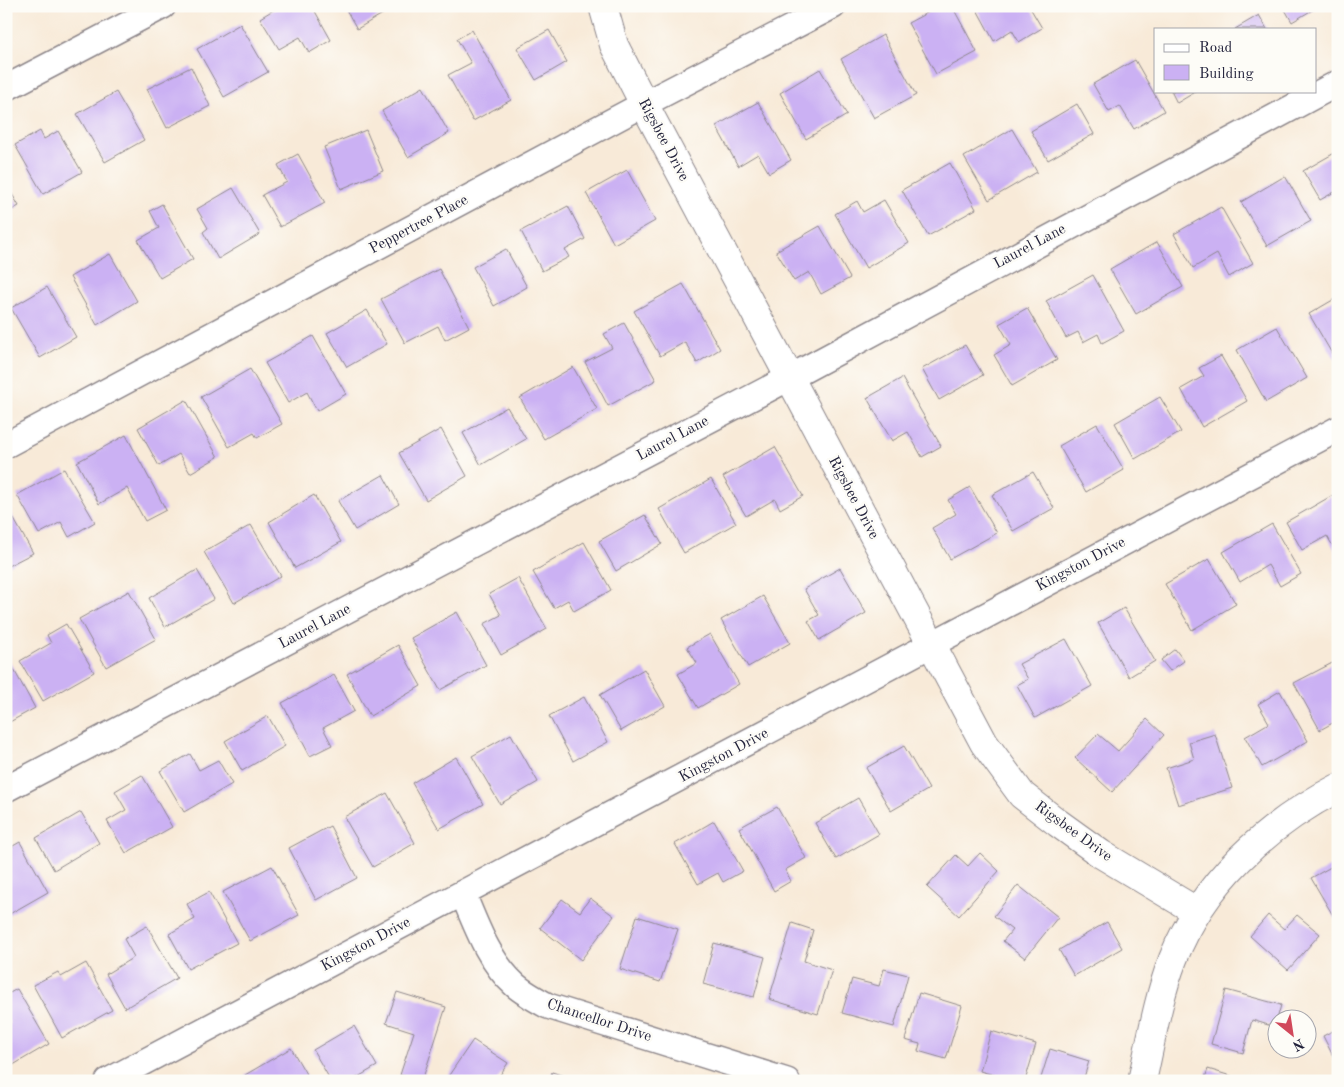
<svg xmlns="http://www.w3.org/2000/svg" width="1344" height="1087" viewBox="0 0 1344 1087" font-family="'Old Standard TT',serif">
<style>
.building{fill:#cbb1f3}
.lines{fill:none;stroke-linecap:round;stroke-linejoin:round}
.minor-casing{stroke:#8d868a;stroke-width:28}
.tertiary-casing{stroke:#8d868a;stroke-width:30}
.minor{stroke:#fff;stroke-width:25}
.tertiary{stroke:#fff;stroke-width:28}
.labels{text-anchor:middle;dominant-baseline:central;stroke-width:5;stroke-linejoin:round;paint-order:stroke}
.street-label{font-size:15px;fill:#22223b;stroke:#fdfcf7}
</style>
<rect width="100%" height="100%" fill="#fdfcf7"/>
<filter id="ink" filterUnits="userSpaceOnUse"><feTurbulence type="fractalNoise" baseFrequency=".02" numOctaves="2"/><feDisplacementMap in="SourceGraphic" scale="10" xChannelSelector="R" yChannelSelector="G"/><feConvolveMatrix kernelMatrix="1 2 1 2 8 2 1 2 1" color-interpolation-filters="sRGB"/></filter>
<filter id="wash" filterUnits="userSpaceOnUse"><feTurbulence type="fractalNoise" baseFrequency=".0096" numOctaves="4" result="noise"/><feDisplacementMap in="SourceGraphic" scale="20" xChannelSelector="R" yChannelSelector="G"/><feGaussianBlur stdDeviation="1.12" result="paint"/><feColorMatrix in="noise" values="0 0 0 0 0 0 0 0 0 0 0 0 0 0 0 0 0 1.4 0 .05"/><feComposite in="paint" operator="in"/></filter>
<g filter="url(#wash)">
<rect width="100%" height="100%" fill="#f8ead8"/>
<g id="blocks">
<path class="building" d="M 280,6 L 312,6 L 331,40 L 309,53 L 300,37 L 279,49 L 260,18 Z
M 344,6 L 396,6 L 357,29 Z
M 940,6 L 952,6 L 977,52 L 936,74 L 908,23 Z
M 975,6 L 1029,6 L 1042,28 L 1019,42 L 1012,30 L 994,41 Z
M 1283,6 L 1319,6 L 1292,22 Z
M 1259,15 L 1267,29 L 1235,29 Z
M 240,24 L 268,72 L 224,97 L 197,49 Z
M 472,30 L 511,100 L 473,121 L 448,75 L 471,63 L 457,39 Z
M 549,30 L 567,62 L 536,80 L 517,48 Z
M 883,35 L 916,95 L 874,118 L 841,59 Z
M 1135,60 L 1164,111 L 1134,129 L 1120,106 L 1109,112 L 1093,84 Z
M 191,67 L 210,106 L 167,128 L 147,89 Z
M 820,69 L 847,115 L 806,139 L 780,93 Z
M 423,87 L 449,133 L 408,157 L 382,111 Z
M 1171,91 L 1197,91 L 1177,103 Z
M 116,92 L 144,140 L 105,162 L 77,114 Z
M 758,102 L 791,160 L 769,173 L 758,154 L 738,166 L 716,126 Z
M 1077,104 L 1094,134 L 1048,160 L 1031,131 Z
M 1012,129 L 1037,172 L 989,200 L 964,157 Z
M 366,130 L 383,171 L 341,189 L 324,147 Z
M 40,131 L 44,139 L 58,131 L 82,172 L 43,194 L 15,145 Z
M 1338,151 L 1338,190 L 1320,200 L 1303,171 Z
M 298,154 L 325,203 L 280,227 L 262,195 L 287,182 L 278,165 Z
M 950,163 L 976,209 L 928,236 L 902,190 Z
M 627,170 L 655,221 L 614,244 L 586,193 Z
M 1285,176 L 1311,221 L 1267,246 L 1241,202 Z
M 6,184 L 19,206 L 6,213 Z
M 233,188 L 260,234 L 218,259 L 203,232 L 208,228 L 197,209 Z
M 884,200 L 909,243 L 866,268 L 835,214 L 857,201 L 863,212 Z
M 162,204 L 193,259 L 160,278 L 138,240 L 159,228 L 150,211 Z
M 568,206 L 585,239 L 565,250 L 569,257 L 542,271 L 521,231 Z
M 1221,207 L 1253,263 L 1229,277 L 1217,254 L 1193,268 L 1174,234 Z
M 820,226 L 850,278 L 821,294 L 809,272 L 794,281 L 776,251 Z
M 1157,242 L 1183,287 L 1136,314 L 1110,269 Z
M 506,249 L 527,287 L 494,306 L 473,267 Z
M 110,254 L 137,301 L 97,325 L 70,277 Z
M 439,269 L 469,327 L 445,340 L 438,326 L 405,343 L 381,299 Z
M 1093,275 L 1124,331 L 1102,343 L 1098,334 L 1083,342 L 1078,332 L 1066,338 L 1046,301 Z
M 683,284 L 720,349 L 697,363 L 685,342 L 660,356 L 634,311 Z
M 47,287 L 76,337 L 40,358 L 11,308 Z
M 1338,297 L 1338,364 L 1309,314 Z
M 1027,308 L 1057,360 L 1012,386 L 994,355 L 1011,345 L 999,324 Z
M 367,310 L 387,344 L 347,367 L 327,333 Z
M 624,323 L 656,380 L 608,406 L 585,362 L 612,348 L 604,334 Z
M 1277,327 L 1307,378 L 1266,402 L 1237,350 Z
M 313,336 L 346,394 L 317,411 L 307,392 L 288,403 L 265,363 Z
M 965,345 L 983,375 L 939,400 L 922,369 Z
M 1221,356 L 1247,401 L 1202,427 L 1181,389 L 1204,376 L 1199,368 Z
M 573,367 L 597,409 L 544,439 L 520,398 Z
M 250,369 L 282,424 L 257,438 L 254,433 L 229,447 L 201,397 Z
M 902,378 L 941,446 L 922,457 L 908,432 L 892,441 L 867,398 Z
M 1160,397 L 1181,432 L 1135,459 L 1115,423 Z
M 186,400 L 218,457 L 190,473 L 179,454 L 159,466 L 138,428 Z
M 507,407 L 526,439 L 481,465 L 463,433 Z
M 1097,424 L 1124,470 L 1086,492 L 1059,446 Z
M 441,429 L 467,476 L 426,500 L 399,453 Z
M 126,435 L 166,510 L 145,521 L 127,488 L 99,504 L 77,462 Z
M 775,447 L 803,496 L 780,509 L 775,499 L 746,516 L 723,477 Z
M 64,469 L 95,522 L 69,537 L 61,522 L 39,534 L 17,495 Z
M 1033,472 L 1054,508 L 1013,531 L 992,495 Z
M 383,475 L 399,504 L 355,530 L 338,501 Z
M 711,479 L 736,523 L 684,553 L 659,509 Z
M 970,487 L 997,533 L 950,559 L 932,528 L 956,514 L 948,500 Z
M 314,495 L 341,542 L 295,568 L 269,522 Z
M 1333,495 L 1338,503 L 1338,555 L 1327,536 L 1302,550 L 1286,522 Z
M 6,505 L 33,553 L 6,567 Z
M 645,515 L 662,544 L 616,571 L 599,541 Z
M 1272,524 L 1301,574 L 1280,586 L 1268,565 L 1240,582 L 1223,552 Z
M 251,525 L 281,576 L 234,603 L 204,552 Z
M 584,542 L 611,590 L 574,611 L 568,600 L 554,608 L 533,572 Z
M 1209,559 L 1236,604 L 1192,630 L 1165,584 Z
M 840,568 L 866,613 L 819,640 L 808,621 L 819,615 L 804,589 Z
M 197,570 L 214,599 L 165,627 L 149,598 Z
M 518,578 L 547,629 L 501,655 L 484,624 L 501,615 L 489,594 Z
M 129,591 L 156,639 L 106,667 L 79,619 Z
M 763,596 L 790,643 L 748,667 L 721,620 Z
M 1124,608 L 1155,661 L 1129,677 L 1098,623 Z
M 457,612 L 486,665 L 440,690 L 411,638 Z
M 66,624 L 94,672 L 43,701 L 20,661 L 51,643 L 47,635 Z
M 710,634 L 739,684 L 698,708 L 678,674 L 697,663 L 687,647 Z
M 1066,639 L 1092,686 L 1035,718 L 1017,685 L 1028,679 L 1019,664 Z
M 398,645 L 421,686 L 370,716 L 347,674 Z
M 1175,649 L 1184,661 L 1170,671 L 1161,660 Z
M 8,659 L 35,708 L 6,724 L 6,660 Z
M 1338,660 L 1338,720 L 1320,730 L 1294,683 Z
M 644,669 L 665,706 L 621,731 L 600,695 Z
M 334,675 L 354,711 L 323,728 L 332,745 L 310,756 L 282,703 Z
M 1280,691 L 1308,741 L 1262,767 L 1245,737 L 1269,723 L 1258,704 Z
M 584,697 L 608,742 L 573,761 L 549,716 Z
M 268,716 L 285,746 L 242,771 L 225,741 Z
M 1147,719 L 1164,735 L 1112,792 L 1075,758 L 1098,734 L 1118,751 Z
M 511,734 L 538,782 L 500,804 L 472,756 Z
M 1215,734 L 1232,788 L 1178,805 L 1166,768 L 1194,759 L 1189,742 Z
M 904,746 L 929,789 L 891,811 L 866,768 Z
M 190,754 L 199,770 L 218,760 L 232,784 L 184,812 L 160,771 Z
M 456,757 L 483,804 L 439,829 L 412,783 Z
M 142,775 L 172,827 L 126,853 L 107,821 L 126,810 L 115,791 Z
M 387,793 L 415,843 L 373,867 L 344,817 Z
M 858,798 L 879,834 L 836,859 L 815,823 Z
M 777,807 L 806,858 L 785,870 L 791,881 L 774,891 L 739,828 Z
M 81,812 L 99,843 L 54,870 L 36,838 Z
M 714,821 L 743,871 L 723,882 L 718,873 L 698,884 L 675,844 Z
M 330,826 L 357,878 L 316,900 L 289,848 Z
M 20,842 L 48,892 L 6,916 L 6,850 Z
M 980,853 L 999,871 L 959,916 L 927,887 L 956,855 L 968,866 Z
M 1338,863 L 1338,924 L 1311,878 Z
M 272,866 L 299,915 L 250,941 L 223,892 Z
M 1018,885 L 1058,917 L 1025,958 L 1003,941 L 1012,930 L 994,916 Z
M 209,892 L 237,943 L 188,969 L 169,934 L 195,919 L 187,904 Z
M 590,898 L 614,916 L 581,960 L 540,928 L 562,899 L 580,912 Z
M 1268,915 L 1284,929 L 1297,915 L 1320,934 L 1288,970 L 1250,936 Z
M 637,916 L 678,929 L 660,982 L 620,969 Z
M 1107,922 L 1122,948 L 1074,976 L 1059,950 Z
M 792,923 L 813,930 L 804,961 L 832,970 L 818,1014 L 769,999 Z
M 147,926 L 177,978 L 125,1008 L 106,974 L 134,957 L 124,939 Z
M 714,943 L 765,957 L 754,997 L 703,984 Z
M 86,963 L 112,1010 L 62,1038 L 33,985 L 58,972 L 61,977 Z
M 884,969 L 908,975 L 894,1027 L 842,1013 L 852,979 L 879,986 Z
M 17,989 L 49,1044 L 8,1068 L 6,1026 L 10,1024 L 6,1018 L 6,995 Z
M 1226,990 L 1281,1005 L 1275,1027 L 1252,1020 L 1243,1053 L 1211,1044 Z
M 397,992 L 446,1007 L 422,1081 L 400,1075 L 414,1032 L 386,1023 Z
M 919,993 L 962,1006 L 946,1059 L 918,1051 L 920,1044 L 905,1040 Z
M 354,1026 L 377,1066 L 351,1081 L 331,1081 L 313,1050 Z
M 1338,1028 L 1338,1066 L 1323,1036 Z
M 991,1031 L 1036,1044 L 1025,1081 L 1015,1081 L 980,1071 Z
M 473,1040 L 508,1063 L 496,1081 L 445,1081 Z
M 291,1048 L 310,1081 L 248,1081 L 245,1075 Z
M 1050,1049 L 1089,1061 L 1083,1081 L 1040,1081 Z
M 1208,1069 L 1244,1080 L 1243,1081 L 1204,1081 Z
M 552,1072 L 576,1080 L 576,1081 L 549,1081 Z"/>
</g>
</g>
<g filter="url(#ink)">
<use href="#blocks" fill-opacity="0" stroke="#8d868a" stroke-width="1"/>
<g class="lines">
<g class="minor-casing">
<path id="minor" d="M 6,88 L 163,6
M 6,445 L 644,104 L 833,6
M 6,789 L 789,378 L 1338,83
M 463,894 C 476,925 489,962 515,985 C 524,993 537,1000 548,1006 L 787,1081
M 108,1081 L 1338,429"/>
</g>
<g class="tertiary-casing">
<path id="tertiary" d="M 603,6 L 614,45 L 644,104 L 984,743 L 1022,795 L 1058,823 L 1101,854 L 1196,911
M 1142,1081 C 1151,1041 1158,998 1173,959 C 1203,883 1266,825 1338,788"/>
</g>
<use href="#minor" class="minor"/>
<use href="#tertiary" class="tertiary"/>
</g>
</g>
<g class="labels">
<g class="street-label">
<text transform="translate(663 140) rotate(62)">Rigsbee Drive</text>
<text transform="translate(419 225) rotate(-28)">Peppertree Place</text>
<text transform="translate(1030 247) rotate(-28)">Laurel Lane</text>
<text transform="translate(673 439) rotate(-28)">Laurel Lane</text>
<text transform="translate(853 498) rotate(62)">Rigsbee Drive</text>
<text transform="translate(1081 565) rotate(-28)">Kingston Drive</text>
<text transform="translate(315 627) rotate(-28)">Laurel Lane</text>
<text transform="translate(724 756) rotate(-28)">Kingston Drive</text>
<text transform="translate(1073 832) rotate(36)">Rigsbee Drive</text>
<text transform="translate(366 945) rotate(-28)">Kingston Drive</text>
<text transform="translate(599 1021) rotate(18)">Chancellor Drive</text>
</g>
</g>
<rect width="1344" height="1087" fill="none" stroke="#fdfcf7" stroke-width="25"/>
<rect x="1154" y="28" width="162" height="65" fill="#fdfcf7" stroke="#a5a5ac"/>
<rect x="1164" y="44" width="25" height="8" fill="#ffffff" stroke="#a5a5ac"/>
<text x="1199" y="52" font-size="15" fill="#22223b">Road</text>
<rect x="1164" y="65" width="25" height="15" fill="#cbb1f3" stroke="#a5a5ac"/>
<text x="1199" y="78" font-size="15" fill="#22223b">Building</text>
<g transform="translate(1292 1034) rotate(150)"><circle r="24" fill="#fdfcf7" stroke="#a5a5ac"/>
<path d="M0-4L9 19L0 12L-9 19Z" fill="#d1495b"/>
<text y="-8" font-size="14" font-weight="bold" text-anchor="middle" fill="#22223b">N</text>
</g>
</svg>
